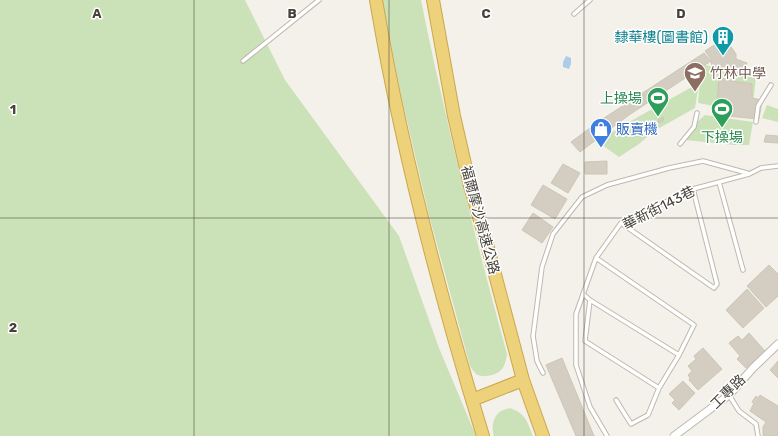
<svg xmlns="http://www.w3.org/2000/svg" width="778" height="436" viewBox="0 0 778 436" font-family="Rubik,'Noto Sans TC',sans-serif">
<style>
.green{fill:#cbe2b8}
.water{fill:#aecbe8}
.building{fill:#d3cec1;stroke:#cdc6b5}
.lines{fill:none;stroke-linecap:round;stroke-linejoin:round}
.service-casing{stroke:#bdb9ae;stroke-width:5.5}
.minor-casing{stroke:#bdb9ae;stroke-width:9}
.motorway-casing{stroke:#cba84c;stroke-width:14}
.service{stroke:#fff;stroke-width:3.5}
.minor{stroke:#fff;stroke-width:7}
.motorway{stroke:#edd17b;stroke-width:12}
.grid{fill:none;stroke:#464239;stroke-width:1;stroke-opacity:0.55}
.labels{text-anchor:middle;dominant-baseline:central;stroke-width:3;stroke-linejoin:round;paint-order:stroke}
.culture-label{font-size:14px;fill:#0d838f;stroke:#fff;text-anchor:end}
.education-label{font-size:14px;fill:#785e54;stroke:#fff;text-anchor:start}
.leisure-label{font-size:14px;fill:#27864d;stroke:#fff;text-anchor:end}
.shop-label{font-size:14px;fill:#366cbe;stroke:#fff;text-anchor:start}
.street-label{font-size:14px;fill:#464239;stroke:#fff}
.grid-label{font-size:13px;text-anchor:middle;font-weight:bold;fill:#464239;stroke:#fff;stroke-width:3;stroke-linejoin:round;paint-order:stroke}
</style>
<rect width="100%" height="100%" fill="#f3f1ea"/>
<path class="green" d="M 0,0 L 245,0 L 285,80 L 399,236 L 439,348 L 476,436 L 0,436 Z
M 382,0 L 421,0 C 445,119 475,237 507,354 C 506,360 505,367 500,371 C 494,376 482,378 476,374 C 474,372 472,369 470,366 L 429,215 L 401,95 Z
M 701,64 L 756,77 L 752,113 L 698,103 Z
M 699,83 L 695,108 L 654,131 L 639,144 L 619,157 L 598,142 L 620,127 Z
M 767,105 L 778,109 L 778,122 L 762,118 Z
M 705,115 L 753,122 L 749,145 L 734,145 L 685,140 L 696,123 Z
M 510,408 C 526,414 527,421 533,436 L 494,436 C 491,428 493,416 501,411 C 503,410 507,409 510,408 Z"/>
<path class="water" d="M 566,56 L 571,58 L 571,64 L 569,69 L 563,67 L 563,62 Z"/>
<path class="building" d="M 725,38 L 736,54 L 736,59 L 747,63 L 744,76 L 723,71 L 721,74 L 712,73 L 711,59 L 705,51 Z
M 704,53 L 711,61 L 629,115 L 580,152 L 571,142 L 601,120 Z
M 719,79 L 752,84 L 752,98 L 762,100 L 759,119 L 716,115 Z
M 663,117 L 664,120 L 659,123 L 658,120 Z
M 766,135 L 778,136 L 778,143 L 764,142 Z
M 607,161 L 607,174 L 585,174 L 585,162 Z
M 563,164 L 580,173 L 568,193 L 551,183 Z
M 543,185 L 567,199 L 555,219 L 531,205 Z
M 533,213 L 553,227 L 542,243 L 522,230 Z
M 769,265 L 778,274 L 778,296 L 766,307 L 747,286 Z
M 747,289 L 764,308 L 743,328 L 726,310 Z
M 749,333 L 765,351 L 746,368 L 737,359 L 740,356 L 729,343 L 738,336 L 742,340 Z
M 703,348 L 722,369 L 698,390 L 689,380 L 690,378 L 688,375 L 692,371 L 688,366 L 696,359 L 694,356 Z
M 562,358 L 594,436 L 576,436 L 546,365 Z
M 778,361 L 778,378 L 770,370 Z
M 683,381 L 695,393 L 679,410 L 672,403 L 675,400 L 669,394 Z
M 760,395 L 778,406 L 778,436 L 763,436 L 763,427 L 766,422 L 750,411 L 754,403 L 752,402 L 756,396 L 758,398 Z"/>
<g class="lines">
<g class="service-casing">
<path id="service" d="M 574,14 L 590,0
M 243,61 L 319,0
M 756,122 L 758,106 L 771,85
M 680,144 L 694,127 L 697,113
M 719,182 L 743,270
M 621,223 L 714,288 L 717,284 L 693,189
M 596,258 L 694,325 L 679,355 L 659,388 L 648,415 L 631,424 L 616,400
M 583,294 L 590,300 L 679,355
M 590,300 L 585,341 L 659,388
M 543,373 L 537,361 L 533,336 L 542,267 L 553,234 L 582,197 L 607,185 L 669,168 L 703,161 L 747,173
M 729,395 L 739,411 L 756,424 L 758,436
M 607,436 L 590,407 L 576,365 L 576,314 L 596,258 L 621,223 L 693,189 L 749,174 L 761,168 L 778,166"/>
</g>
<g class="minor-casing">
<path id="minor" d="M 674,436 L 729,395 L 753,368 L 778,344"/>
</g>
<g class="motorway-casing">
<path id="motorway" d="M 376,0 C 401,148 439,293 483,436
M 433,0 L 454,116 L 470,186 L 488,248 L 523,380 L 543,436
M 472,400 L 523,380"/>
</g>
<use href="#service" class="service"/>
<use href="#minor" class="minor"/>
<use href="#motorway" class="motorway"/>
</g>
<path class="grid" d="M 194,0 L 194,436M 389,0 L 389,436M 584,0 L 584,436M 0,218 L 778,218"/>
<defs>
<g id="building-pin" transform="scale(1.15)"><path d="M0 17L-7.5 6A9.5 9.5 0 1 1 7.5 6Z" fill="#0f9aa8" stroke="#fff"/><path d="M-4-6H4V6H1V3H-1V6H-4ZM-2.5-4.3h1.7v1.8h-1.7ZM.8-4.3h1.7v1.8H.8ZM-2.5-1h1.7V.8h-1.7ZM.8-1h1.7V.8H.8Z" fill="#fff"/></g>
<g id="school-pin" transform="scale(1.15)"><path d="M0 17L-7.5 6A9.5 9.5 0 1 1 7.5 6Z" fill="#8d6e63" stroke="#fff"/><path d="M0-5L7-2L0 1L-7-2ZM-4 1L0 2.5L4 1V4Q0 6-4 4Z" fill="#fff"/></g>
<g id="stadium-pin" transform="scale(1.15)"><path d="M0 17L-7.5 6A9.5 9.5 0 1 1 7.5 6Z" fill="#2e9e5b" stroke="#fff"/><path d="M0-5a6.5 5 0 1 0 0 10a6.5 5 0 1 0 0-10ZM-3.5-1.8h7v3.6h-7Z" fill="#fff"/></g>
<g id="shop-pin" transform="scale(1.15)"><path d="M0 17L-7.5 6A9.5 9.5 0 1 1 7.5 6Z" fill="#3f7fe0" stroke="#fff"/><path d="M-5-2.5h2.3a2.7 3.5 0 0 1 5.4 0H5L5.5 6h-11ZM-1.5-2.5h3a1.5 2.3 0 0 0-3 0Z" fill="#fff"/></g>
</defs>
<g fill-rule="evenodd">
<use href="#building-pin" x="723" y="37"/>
<use href="#school-pin" x="695" y="73"/>
<use href="#stadium-pin" x="658" y="98"/>
<use href="#stadium-pin" x="722" y="109"/>
<use href="#shop-pin" x="601" y="129"/>
</g>
<g class="labels">
<g class="culture-label">
<text x="708" y="37">隸華樓(圖書館)</text>
</g>
<g class="education-label">
<text x="710" y="73">竹林中學</text>
</g>
<g class="leisure-label">
<text x="642" y="98">上操場</text>
<text x="722" y="137" text-anchor="middle">下操場</text>
</g>
<g class="shop-label">
<text x="616" y="129">販賣機</text>
</g>
<g class="street-label">
<text transform="translate(659 208) rotate(-27)">華新街143巷</text>
<text transform="translate(480 220) rotate(75)">福爾摩沙高速公路</text>
<text transform="translate(728 392) rotate(-44)">工專路</text>
</g>
</g>
<g class="grid-label">
<text x="97" y="18">A</text>
<text x="292" y="18">B</text>
<text x="486" y="18">C</text>
<text x="681" y="18">D</text>
<text x="13" y="114">1</text>
<text x="13" y="332">2</text>
</g>
</svg>
